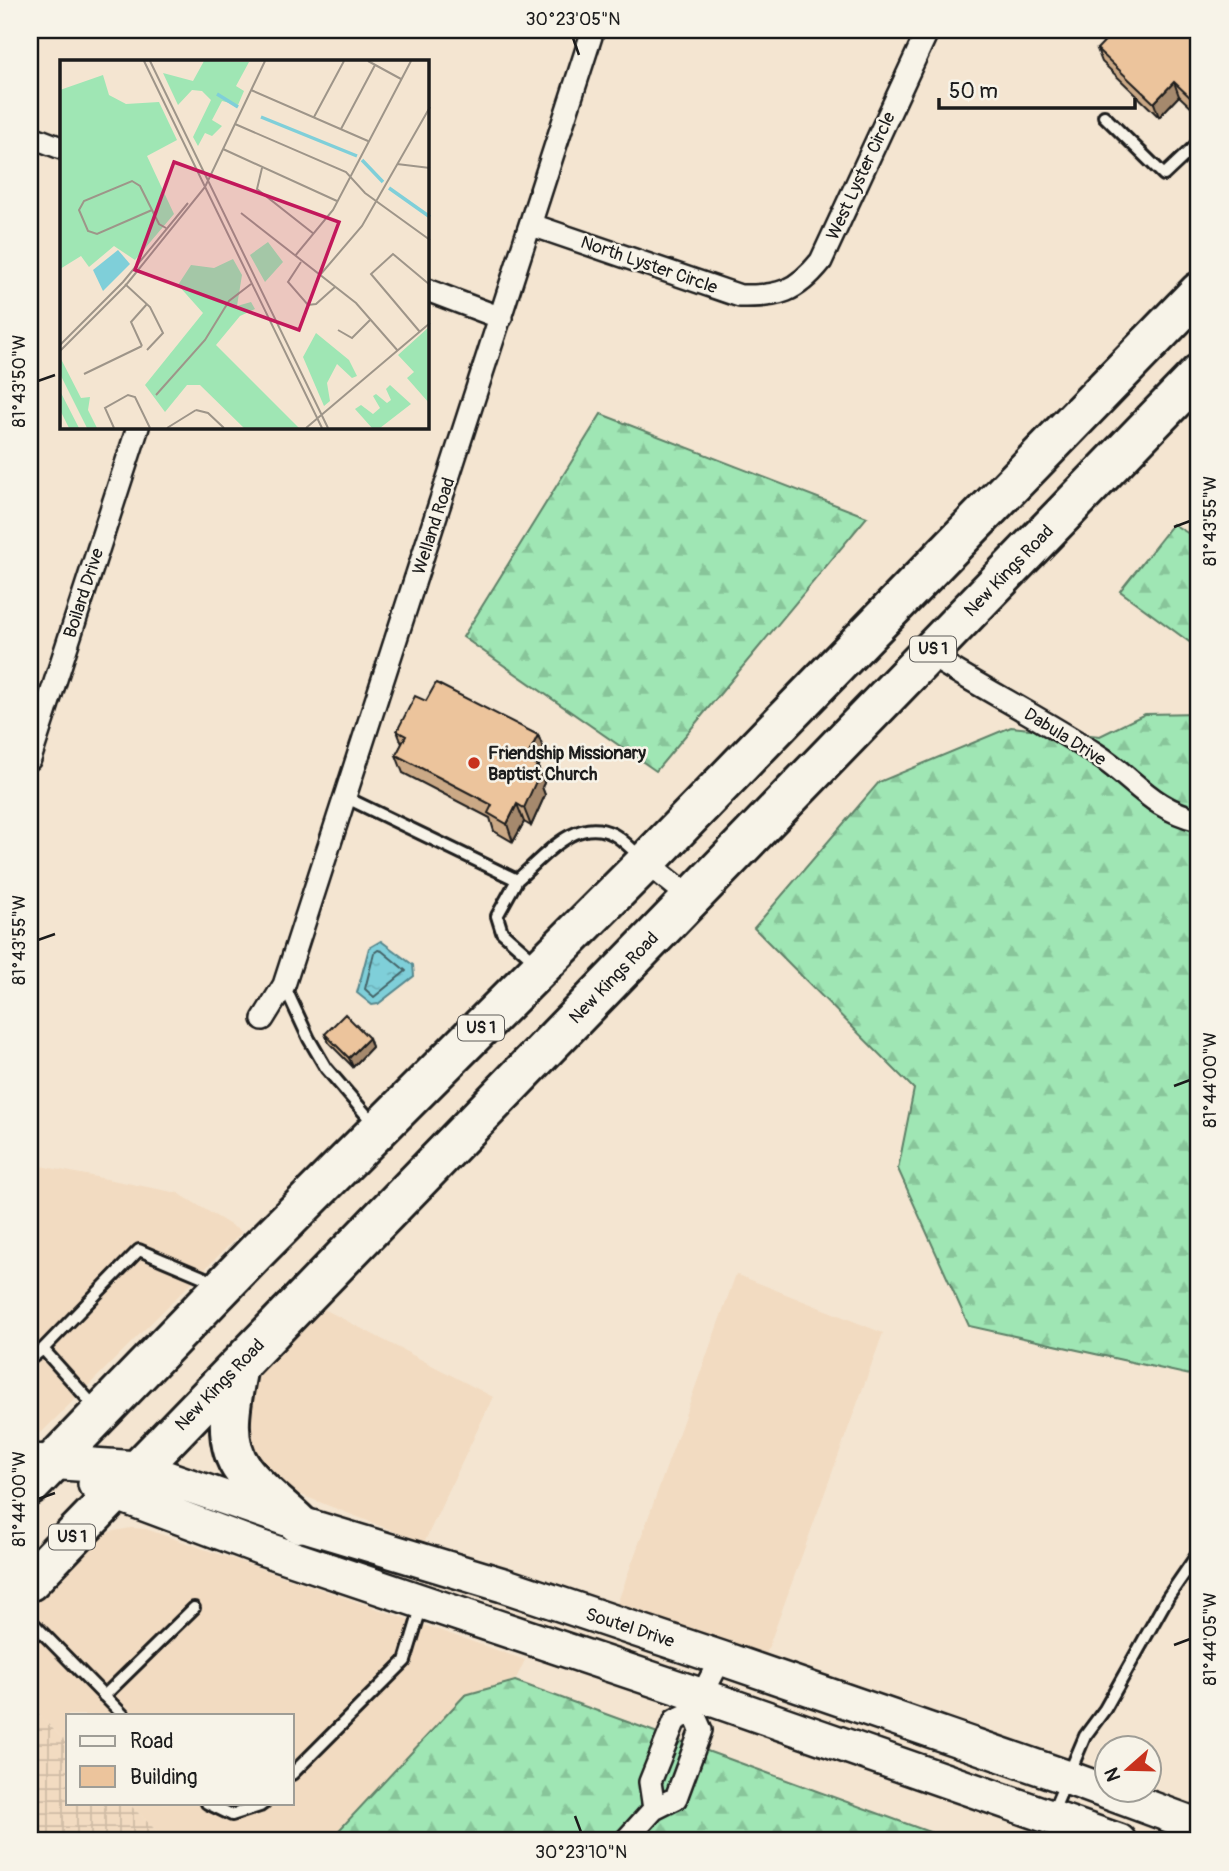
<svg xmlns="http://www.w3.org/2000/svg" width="1229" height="1871" viewBox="0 0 1229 1871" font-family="Pangolin,sans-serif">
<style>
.built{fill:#f2dbc1}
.industrial{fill:url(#industrial-grid)}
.forest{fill:url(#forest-firs);stroke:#5e8168;stroke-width:2}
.water{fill:url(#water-ripples);stroke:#57878d;stroke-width:2}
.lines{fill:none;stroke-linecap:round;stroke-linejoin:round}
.shore{stroke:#446468;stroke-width:2}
.lane-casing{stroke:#1c1c1c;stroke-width:16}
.street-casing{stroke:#1c1c1c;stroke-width:26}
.primary-casing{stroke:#1c1c1c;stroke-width:38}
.highway-casing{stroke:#1c1c1c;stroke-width:44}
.lane{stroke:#f7f3e8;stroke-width:10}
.street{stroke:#f7f3e8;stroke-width:21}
.primary{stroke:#f7f3e8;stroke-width:33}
.highway{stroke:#f7f3e8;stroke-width:38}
.wall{fill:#cba986;stroke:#1c1c1c;stroke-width:2}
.shaded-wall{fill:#a5896d;stroke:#1c1c1c;stroke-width:2}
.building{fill:#ecc49c;stroke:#1c1c1c;stroke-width:2}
.ticks{fill:none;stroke:#1c1c1c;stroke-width:2.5}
.poi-dot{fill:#c8321e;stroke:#f7f3e8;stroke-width:2.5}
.labels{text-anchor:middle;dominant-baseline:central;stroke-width:5;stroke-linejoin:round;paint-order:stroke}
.shield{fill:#f7f3e8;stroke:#5e5c59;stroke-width:2}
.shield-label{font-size:16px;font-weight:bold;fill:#1c1c1c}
.street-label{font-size:18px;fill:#1c1c1c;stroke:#f7f3e8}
.poi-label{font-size:18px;font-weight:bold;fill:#1c1c1c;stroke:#f7f3e8;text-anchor:start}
.inset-river{fill:none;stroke:#7fcfd9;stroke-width:3.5}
.inset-road{fill:none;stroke:#9e9589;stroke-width:2}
.view{fill:#c2185b;fill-opacity:0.15;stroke:#c2185b;stroke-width:3.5}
.inset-edge{fill:none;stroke:#1c1c1c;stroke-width:3.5}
.neatline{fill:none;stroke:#1c1c1c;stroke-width:2.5}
.ticks-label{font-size:18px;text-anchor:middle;fill:#1c1c1c}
</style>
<defs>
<pattern id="industrial-grid" width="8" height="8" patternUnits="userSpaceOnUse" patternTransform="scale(1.75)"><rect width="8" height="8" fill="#f2dbc1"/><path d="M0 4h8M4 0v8" fill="none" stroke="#cfbba5"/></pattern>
<pattern id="forest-firs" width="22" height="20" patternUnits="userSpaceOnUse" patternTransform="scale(1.75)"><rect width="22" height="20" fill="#9fe6b4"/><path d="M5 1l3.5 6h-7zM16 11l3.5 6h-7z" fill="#88c59a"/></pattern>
<pattern id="water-ripples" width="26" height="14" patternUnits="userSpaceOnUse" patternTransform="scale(1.75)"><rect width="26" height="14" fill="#7fcfd9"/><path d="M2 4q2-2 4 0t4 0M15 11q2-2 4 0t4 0" fill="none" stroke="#6db1ba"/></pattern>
</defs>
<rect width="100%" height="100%" fill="#f4e5d1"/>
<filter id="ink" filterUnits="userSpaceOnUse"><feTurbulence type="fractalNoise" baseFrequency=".0143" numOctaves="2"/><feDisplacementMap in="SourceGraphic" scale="14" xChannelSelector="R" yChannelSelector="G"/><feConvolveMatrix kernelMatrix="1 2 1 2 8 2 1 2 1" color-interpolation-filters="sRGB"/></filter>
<g filter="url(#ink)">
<path class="built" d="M 30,1164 L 178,1193 L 242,1232 L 42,1432 L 34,1436 L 30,1436 Z
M 736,1274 L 883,1333 L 766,1654 L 616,1607 Z
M 324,1309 L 493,1397 L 424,1543 L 286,1489 L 246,1452 L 246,1397 L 262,1372 Z
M 131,1528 L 146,1529 L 525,1660 L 515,1681 L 465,1695 L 329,1841 L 167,1841 L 128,1803 L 292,1803 L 292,1715 L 68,1715 L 68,1744 L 30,1706 L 30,1610 L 92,1545 L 109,1532 Z"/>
<path class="industrial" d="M 30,1706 L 68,1744 L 68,1803 L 128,1803 L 167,1841 L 30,1841 Z"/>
<path class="forest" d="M 601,414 L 867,517 L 656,771 L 463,637 Z
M 1173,524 L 1199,540 L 1199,649 L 1120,591 Z
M 1199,713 L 1199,1377 L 969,1326 L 898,1169 L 914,1089 L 754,928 L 879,782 L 1011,727 L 1100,736 L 1145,714 Z
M 515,1681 L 954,1841 L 329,1841 L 465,1695 Z"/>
<path class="water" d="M 381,941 L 413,965 L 414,976 L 378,1004 L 372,1005 L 357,993 L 369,948 Z"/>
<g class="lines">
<path class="shore" d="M 378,950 L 382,951 L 406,971 L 374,997 L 365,989 L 374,953 Z"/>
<g class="lane-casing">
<path id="lane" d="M 1104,116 L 1164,175 L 1199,142
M 345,797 L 517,880 L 497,916 L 502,932 L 537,963
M 517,880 C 544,857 575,815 613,834 C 624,840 633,851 643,859
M 284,985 L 309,1039 L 326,1068 L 375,1125
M 43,1349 L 96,1408
M 30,1359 L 43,1349 L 139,1250 L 217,1283
M 30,1620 L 123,1715
M 104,1696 L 194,1608
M 292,1774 L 405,1661 L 422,1605
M 207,1803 L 232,1815 L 260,1806 L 264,1803
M 1052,1814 L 1085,1736 L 1105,1709 L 1168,1597 L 1199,1552"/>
</g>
<g class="street-casing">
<path id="street" d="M 30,136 L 61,148
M 532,225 L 740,296 C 779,297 796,292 821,261 L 928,30
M 427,290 L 501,318
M 928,654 C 983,689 1041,718 1096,754 C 1134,778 1151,809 1199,820
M 30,759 L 138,427
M 646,862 L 691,898
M 263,1019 L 284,985 L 593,30
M 654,1809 L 650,1782 L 675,1720 L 693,1712 L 721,1658
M 625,1841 L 654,1809 L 676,1798 L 701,1730 L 693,1712"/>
</g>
<g class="primary-casing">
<path id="primary" d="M 32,1461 L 138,1468 L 298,1523 L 503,1585 L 721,1658 L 1066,1777 L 1199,1826
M 95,1484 L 115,1493 L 262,1548 L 700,1695 L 1119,1841"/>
</g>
<g class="highway-casing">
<path id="highway" d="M 238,1366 C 232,1399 221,1441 243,1470 C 258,1490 280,1506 298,1523
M 30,1486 L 259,1249 L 646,862 L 1199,292
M 30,1581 L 1199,374"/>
</g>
<use href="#lane" class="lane"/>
<use href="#street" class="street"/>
<use href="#primary" class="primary"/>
<use href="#highway" class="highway"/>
</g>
<path class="wall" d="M 1199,32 L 1199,110 L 1197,113 L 1179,96 L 1159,117 L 1102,62 L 1097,49 Z
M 426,701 L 538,735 L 545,753 L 538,767 L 544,783 L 542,787 L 545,795 L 531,826 L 524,822 L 513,842 L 494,831 L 490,818 L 403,773 L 396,755 L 402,744 L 397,731 Z
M 325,1034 L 369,1038 L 372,1047 L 353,1067 L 329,1043 Z"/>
<path class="shaded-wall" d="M 1174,82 L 1179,96 L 1159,117 L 1154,103 Z
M 1199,91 L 1199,110 L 1197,113 L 1192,99 Z
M 538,735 L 545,753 L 538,767 L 544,783 L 542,787 L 545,795 L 531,826 L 524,808 L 526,759 Z
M 517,804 L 524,822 L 513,842 L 507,824 Z
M 369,1038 L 372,1047 L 353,1067 L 349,1058 Z"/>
<path class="building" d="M 1115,30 L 1197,30 L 1199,32 L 1199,91 L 1192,99 L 1174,82 L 1154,103 L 1097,49 Z
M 436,683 L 538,735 L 526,759 L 537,765 L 533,774 L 538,777 L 524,808 L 517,804 L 507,824 L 488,813 L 492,805 L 396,755 L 406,736 L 397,731 L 415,696 L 426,701 Z
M 345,1014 L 369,1038 L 349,1058 L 325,1034 Z"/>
</g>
<path class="ticks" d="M 573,38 L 579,55M 38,381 L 55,375M 1174,527 L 1190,521M 38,940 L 55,934M 1174,1086 L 1190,1080M 38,1499 L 55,1493M 1174,1645 L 1190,1639M 575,1816 L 581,1832"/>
<circle class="poi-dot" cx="474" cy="763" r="7"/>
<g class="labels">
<g class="shield">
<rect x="910" y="636.5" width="46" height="25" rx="5"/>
<rect x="458" y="1015.5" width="46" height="25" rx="5"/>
<rect x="49" y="1524.5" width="46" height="25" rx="5"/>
</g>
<g class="shield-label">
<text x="933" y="649">US 1</text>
<text x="481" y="1028">US 1</text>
<text x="72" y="1537">US 1</text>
</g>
<g class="street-label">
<text transform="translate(861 176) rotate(-65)">West Lyster Circle</text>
<text transform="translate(649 265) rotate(19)">North Lyster Circle</text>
<text transform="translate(434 526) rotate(-72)">Welland Road</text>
<text transform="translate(1009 571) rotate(-46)">New Kings Road</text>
<text transform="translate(84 593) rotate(-72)">Boilard Drive</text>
<text transform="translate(1065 737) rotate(32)">Dabula Drive</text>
<text transform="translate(614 978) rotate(-46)">New Kings Road</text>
<text transform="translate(220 1385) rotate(-46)">New Kings Road</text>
<text transform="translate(630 1628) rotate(18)">Soutel Drive</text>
</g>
<g class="poi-label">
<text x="488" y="753">Friendship Missionary<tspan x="488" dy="21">Baptist Church</tspan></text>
</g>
</g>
<g transform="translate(60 60)">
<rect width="369" height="369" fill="#f4e5d1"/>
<path d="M 369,267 L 369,343 L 347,318 L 354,312 L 338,295 Z" fill="#9fe6b4"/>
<path d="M 144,1 L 189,2 L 176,26 L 184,31 L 178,45 L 162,41 L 152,60 L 162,66 L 152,76 L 145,73 L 138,86 L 133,77 L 151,40 L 142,31 L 132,30 L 118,45 L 103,13 L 133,21 ZM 43,15 L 49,35 L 66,44 L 99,42 L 117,80 L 87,96 L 114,154 L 75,200 L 54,186 L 29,207 L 21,196 L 0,209 L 0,30 ZM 208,182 L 223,202 L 205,222 L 190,195 ZM 173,199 L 182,215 L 177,246 L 191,242 L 195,249 L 180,256 L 156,285 L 239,368 L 184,368 L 140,325 L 127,325 L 105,352 L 85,325 L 143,253 L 118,225 L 131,205 L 154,208 ZM 256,273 L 289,300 L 297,316 L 292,318 L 277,304 L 267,323 L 270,341 L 264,346 L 243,297 ZM 1,299 L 21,338 L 30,337 L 28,350 L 37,368 L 27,368 L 0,314 ZM 330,325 L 351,344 L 320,368 L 312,368 L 295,349 L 301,345 L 313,354 L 320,348 L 313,336 L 316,334 L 327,343 L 331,340 L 326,329 ZM 0,331 L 19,368 L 9,368 L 0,350 Z" fill="#9fe6b4"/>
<path d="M 58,190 L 70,204 L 43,231 L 33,210 Z" fill="#7fcfd9"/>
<path class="inset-river" d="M 157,34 L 178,47M 201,57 L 297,96M 302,100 L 323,122M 329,128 L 370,157"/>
<path class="inset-road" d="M 84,1 L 262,368M 90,1 L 268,368M 308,1 L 341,19M 191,30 L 308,81M 254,57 L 284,1M 175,64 L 286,112 L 305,133 L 370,180M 281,69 L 315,5M 163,89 L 277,141M 337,104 L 370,108M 202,108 L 197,129 L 254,174M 92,150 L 37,174 L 28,171 L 19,150 L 24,141 L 72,121 L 80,126 L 99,164 L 106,168M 181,153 L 296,243 L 338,291M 235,196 L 273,150 L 351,1M 241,202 L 228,222 L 248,245 L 256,244 L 275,227M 260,215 L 302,166 L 370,47M 65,224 L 90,247 L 103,273 L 87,290M 278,270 L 292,278 L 311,259M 360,272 L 311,214 L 333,194 L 370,225M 0,285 L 63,222 L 128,143M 82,286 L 71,262 L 87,244M 0,291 L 66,225 L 145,127 L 205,1M 24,314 L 82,286M 96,335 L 145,280 L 169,241 L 191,224M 136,350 L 148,353 L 164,368M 54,368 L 45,348 L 68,335 L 75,337 L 90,368M 107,368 L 136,350M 246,368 L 370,263"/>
<path class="view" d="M 114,102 L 279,162 L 239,270 L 75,210 Z"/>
<rect width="369" height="369" class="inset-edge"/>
</g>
<rect width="1229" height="1871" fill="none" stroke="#f7f3e8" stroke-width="77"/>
<rect x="66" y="1714" width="228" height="91" fill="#f7f3e8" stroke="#9f9d96" stroke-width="2"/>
<rect x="80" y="1736" width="35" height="10" fill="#f7f3e8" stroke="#9f9d96" stroke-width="2"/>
<text x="130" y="1748" font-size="21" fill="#1c1c1c">Road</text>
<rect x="80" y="1766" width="35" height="21" fill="#ecc49c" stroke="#9f9d96" stroke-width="2"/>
<text x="130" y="1784" font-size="21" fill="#1c1c1c">Building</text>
<g transform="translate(1128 1769) rotate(250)"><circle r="33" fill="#f7f3e8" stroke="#9f9d96" stroke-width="2"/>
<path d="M0-5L12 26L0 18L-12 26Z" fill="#c8321e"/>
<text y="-10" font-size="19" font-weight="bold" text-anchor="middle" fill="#1c1c1c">N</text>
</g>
<path d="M939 98v10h196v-10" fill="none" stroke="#1c1c1c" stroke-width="3.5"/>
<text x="949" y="98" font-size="21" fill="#1c1c1c" stroke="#f7f3e8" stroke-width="5" paint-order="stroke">50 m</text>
<rect x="38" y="38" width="1152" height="1794" class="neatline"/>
<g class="ticks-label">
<text x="573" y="25">30°23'05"N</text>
<text transform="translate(19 381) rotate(-90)" y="6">81°43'50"W</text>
<text transform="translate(1210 521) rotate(-90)" y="6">81°43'55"W</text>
<text transform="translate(19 940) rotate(-90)" y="6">81°43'55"W</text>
<text transform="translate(1210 1080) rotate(-90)" y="6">81°44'00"W</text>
<text transform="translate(19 1499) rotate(-90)" y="6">81°44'00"W</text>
<text transform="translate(1210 1639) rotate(-90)" y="6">81°44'05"W</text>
<text x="581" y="1858">30°23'10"N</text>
</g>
</svg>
